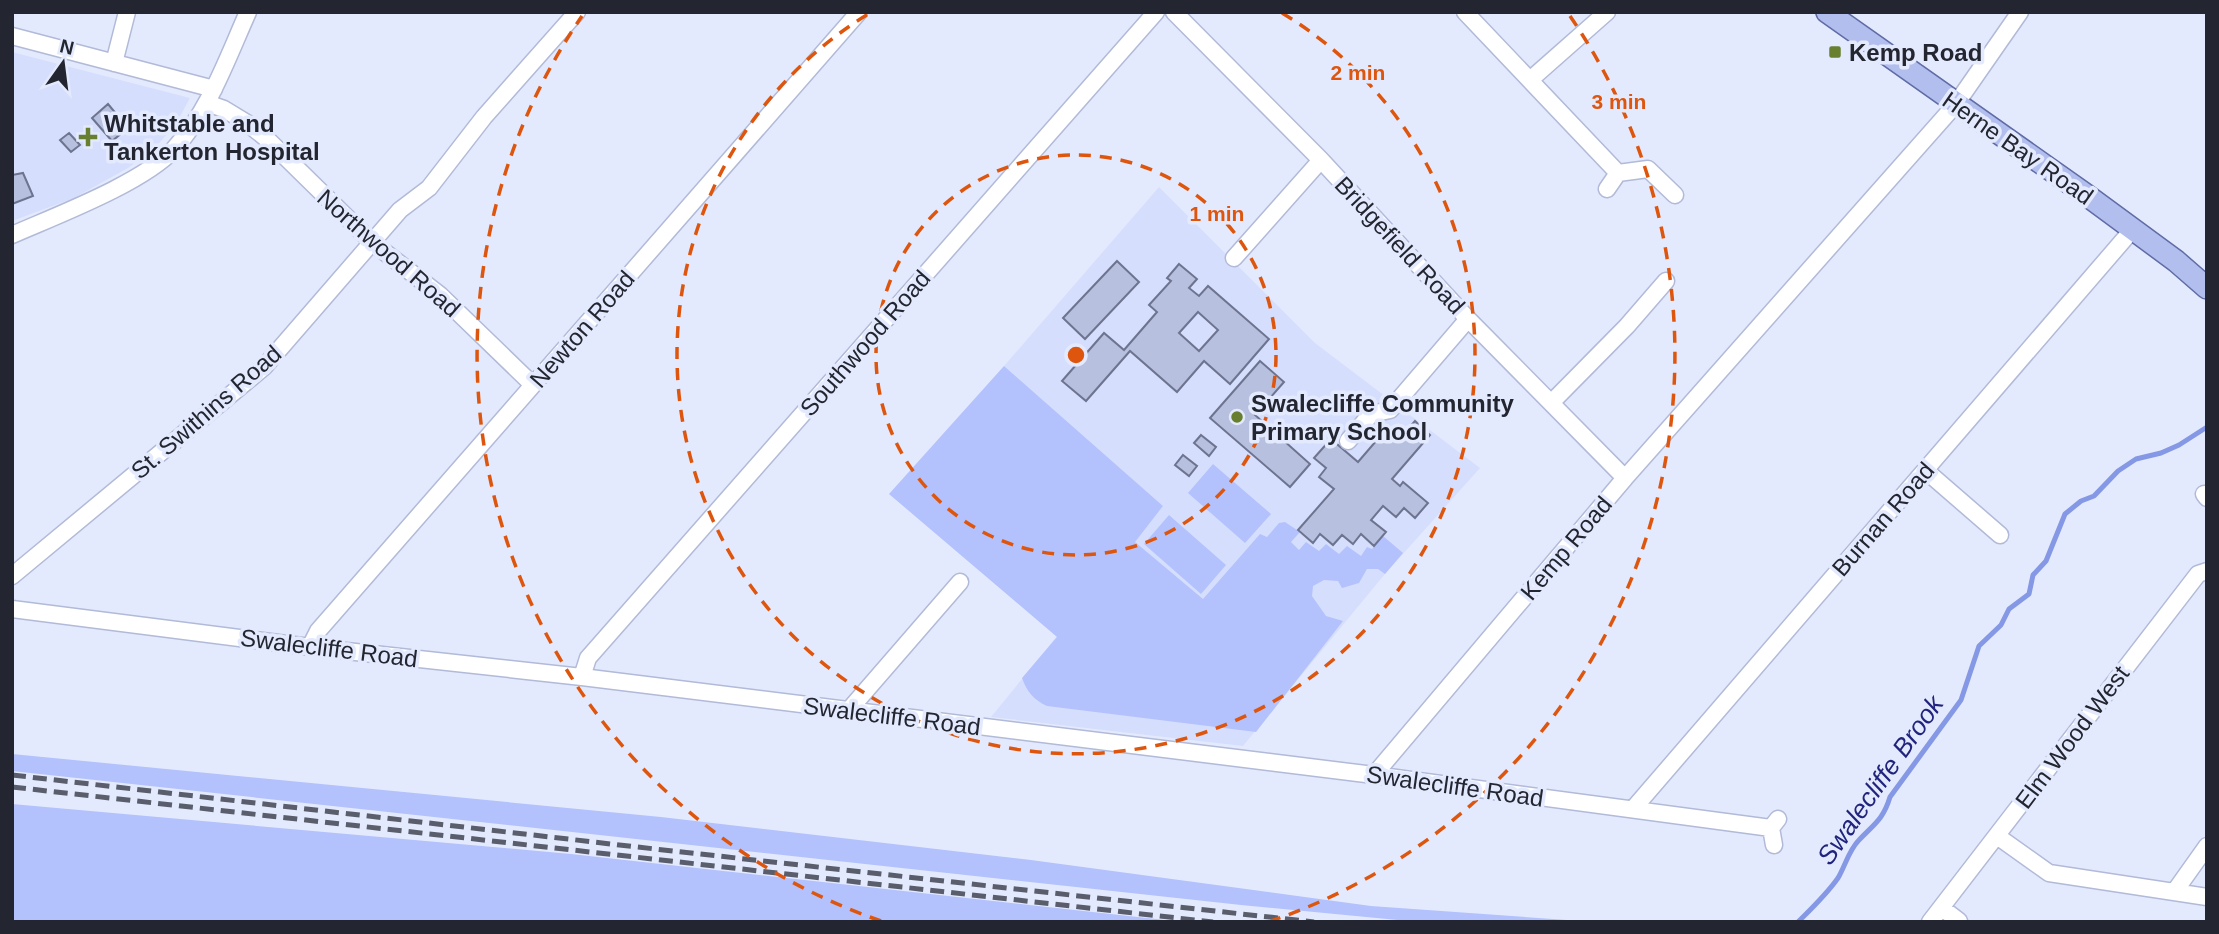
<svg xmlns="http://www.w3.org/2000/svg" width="2219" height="934" viewBox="0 0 2219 934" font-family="Arial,sans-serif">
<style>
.built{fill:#d6defd}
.green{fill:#b3c2fd}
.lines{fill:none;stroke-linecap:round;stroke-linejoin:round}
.stream{stroke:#8598e5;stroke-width:5}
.building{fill:#b8c0df;stroke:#6d7490;stroke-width:2;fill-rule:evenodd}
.minor-casing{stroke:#b1bad8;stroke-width:19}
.major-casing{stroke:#5f6ca5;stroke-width:24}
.minor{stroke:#fff;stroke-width:16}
.major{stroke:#b2beee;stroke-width:21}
.rail{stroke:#5a5e6c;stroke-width:5;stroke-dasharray:14 7;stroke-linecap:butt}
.ring{fill:none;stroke:#de560e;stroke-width:3.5;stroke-dasharray:12 9}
.poi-dot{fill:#697f30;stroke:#e4eafd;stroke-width:2.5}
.labels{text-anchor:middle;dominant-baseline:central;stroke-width:7;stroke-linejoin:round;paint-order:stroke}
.poi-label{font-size:24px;font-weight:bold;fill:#232631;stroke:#e4eafd;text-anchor:start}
.street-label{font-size:24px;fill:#232631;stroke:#e4eafd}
.water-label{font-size:26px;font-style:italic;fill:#21247d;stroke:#e4eafd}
.centre{fill:#de560e;stroke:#e4eafd;stroke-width:3.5}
.ring-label{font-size:21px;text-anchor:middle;font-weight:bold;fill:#de560e;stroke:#e4eafd;stroke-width:7;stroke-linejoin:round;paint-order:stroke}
</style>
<rect width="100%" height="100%" fill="#e4eafd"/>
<path class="built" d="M 12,52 L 190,98 L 176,124 L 153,150 L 128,168 L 74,198 L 12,221 Z
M 1159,187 L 1315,343 L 1480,468 L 1385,574 L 1243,746 L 991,717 L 1163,506 L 1004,366 Z"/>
<path class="green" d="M 1004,366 L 1163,506 L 1135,542 L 1203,599 L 1260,534 L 1267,537 L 1279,523 L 1285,522 L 1300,532 L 1291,542 L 1299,550 L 1306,542 L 1319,551 L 1326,544 L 1339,554 L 1347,546 L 1361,556 L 1367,547 L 1372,549 L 1383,536 L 1403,553 L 1385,574 L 1378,569 L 1367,569 L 1359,583 L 1342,588 L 1338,581 L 1324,580 L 1313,586 L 1312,596 L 1326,616 L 1343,621 L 1256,732 L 1047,706 C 1034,700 1027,692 1022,678 L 1057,637 L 889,494 Z
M 1213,464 L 1271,514 L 1245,543 L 1188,493 Z
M 1169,515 L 1226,565 L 1201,594 L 1144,544 Z
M 12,754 L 661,817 L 1031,860 L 1371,906 L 1596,922 L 1418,922 L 1241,905 L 12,771 Z
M 12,804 L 571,854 L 1183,922 L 12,922 Z"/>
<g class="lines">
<path class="stream" d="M 1798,922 C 1812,908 1826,895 1838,878 C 1845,866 1849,850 1859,840 C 1874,824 1883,820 1890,797 L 1961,700 L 1979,646 L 2001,625 L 2009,609 L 2029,594 L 2033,575 L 2046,561 L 2065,514 L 2081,501 L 2094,496 L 2118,471 L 2136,459 L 2161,453 L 2179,445 L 2207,427"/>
</g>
<path class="building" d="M 108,104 L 128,128 L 112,141 L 92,118 Z
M 69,133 L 80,145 L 71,152 L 60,140 Z
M 23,173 L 33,196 L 12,204 L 12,175 Z
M 1117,261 L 1139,282 L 1085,339 L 1063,318 Z
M 1179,264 L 1197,279 L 1189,288 L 1199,296 L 1208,286 L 1269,339 L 1230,384 L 1204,361 L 1177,392 L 1130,351 L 1086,401 L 1062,381 L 1104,333 L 1124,350 L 1157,312 L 1149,305 L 1171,281 L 1167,278 ZM 1198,312 L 1218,330 L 1199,351 L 1179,333 Z
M 1260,361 L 1284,382 L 1255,415 L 1310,464 L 1290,487 L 1210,418 Z
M 1415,421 L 1430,435 L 1392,479 L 1400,486 L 1403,482 L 1428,503 L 1415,518 L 1404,508 L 1396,517 L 1383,506 L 1371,520 L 1386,532 L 1374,546 L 1361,534 L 1353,544 L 1342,535 L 1333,545 L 1320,534 L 1313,543 L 1298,530 L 1334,489 L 1319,477 L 1326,468 L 1314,458 L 1331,439 L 1358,462 L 1389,426 L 1401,437 Z
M 1201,435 L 1216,447 L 1209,456 L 1194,443 Z
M 1183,455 L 1197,466 L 1189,476 L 1175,465 Z"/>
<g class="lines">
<g class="minor-casing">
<path id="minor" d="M 1174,12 L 1321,160 L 1468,319 L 1625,478
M 1465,12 L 1618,173 L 1648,169 L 1675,195
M 12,36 L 214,89
M 114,63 L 127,12
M 1530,80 L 1607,12
M 207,103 L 224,109 L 247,123 L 267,139 L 373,243 L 440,295 L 533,385
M 1607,189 L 1618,173
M 12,235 C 55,216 143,183 174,149 C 209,111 227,59 248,12
M 1234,258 L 1321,160
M 1551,403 L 1627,326 L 1666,281
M 1348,441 L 1371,414 L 1390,410 L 1468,319
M 1925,470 L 2000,535
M 2204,494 L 2207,498
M 12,576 L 264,367 L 400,210 L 429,188 L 484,117 L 577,12
M 12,609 L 310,647 L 582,677 L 1374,775 L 1771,828
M 310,647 L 318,631 L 859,12
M 582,677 L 588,658 L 1156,12
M 849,710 L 960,582
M 1374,775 L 1625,478 L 1956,104 L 2020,12
M 1633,809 L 2133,229
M 1997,836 L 2049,873 L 2207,897
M 1774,845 L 1771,828 L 1778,819
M 2175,891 L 2207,846
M 1942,908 L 1959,921
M 1930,922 L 2198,574 L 2207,571"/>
</g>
<g class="major-casing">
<path id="major" d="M 1827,12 L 2085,194 L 2176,261 L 2207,288"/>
</g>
<use href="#minor" class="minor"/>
<use href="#major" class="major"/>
<path class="rail" d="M 12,775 L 637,847 L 1314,922
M 12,787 L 1213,922"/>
</g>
<g class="ring">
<circle cx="1076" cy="355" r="200"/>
<path d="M1282 13A399 399 0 1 1 870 13"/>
<path d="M881 921A599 599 0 0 1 582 16M1570 16A599 599 0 0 1 1271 921"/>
</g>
<g class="poi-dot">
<rect x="1828" y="45" width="14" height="14" rx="3.5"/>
<path d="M84.5 126.5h7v7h7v7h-7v7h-7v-7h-7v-7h7z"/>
<circle cx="1237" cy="417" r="7"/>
</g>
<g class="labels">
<g class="poi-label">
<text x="1849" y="52">Kemp Road</text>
<text x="104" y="123">Whitstable and<tspan x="104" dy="28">Tankerton Hospital</tspan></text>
<text x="1251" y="403">Swalecliffe Community<tspan x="1251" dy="28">Primary School</tspan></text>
</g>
<g class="street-label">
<text transform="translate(2018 148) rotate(35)">Herne Bay Road</text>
<text transform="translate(1400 245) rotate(47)">Bridgefield Road</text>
<text transform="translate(389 253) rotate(41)">Northwood Road</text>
<text transform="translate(582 329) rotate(-49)">Newton Road</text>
<text transform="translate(865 343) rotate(-49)">Southwood Road</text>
<text transform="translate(206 412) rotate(-41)">St. Swithins Road</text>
<text transform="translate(1883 519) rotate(-49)">Burnan Road</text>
<text transform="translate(1566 548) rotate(-50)">Kemp Road</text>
<text transform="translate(329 648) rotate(7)">Swalecliffe Road</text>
<text transform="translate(892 716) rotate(7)">Swalecliffe Road</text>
<text transform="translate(2072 737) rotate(-53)">Elm Wood West</text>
<text transform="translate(1455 786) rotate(8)">Swalecliffe Road</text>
</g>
<g class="water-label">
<text transform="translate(1880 780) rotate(-55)">Swalecliffe Brook</text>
</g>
</g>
<circle cx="1076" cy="355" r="10" class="centre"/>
<g class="ring-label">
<text x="1358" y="80">2 min</text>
<text x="1619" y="109">3 min</text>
<text x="1217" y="221">1 min</text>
</g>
<rect width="2219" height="934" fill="none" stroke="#232631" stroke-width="28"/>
<g transform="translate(63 63) rotate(14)" stroke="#e4eafd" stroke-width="5" paint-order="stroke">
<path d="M0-5L12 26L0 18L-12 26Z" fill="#232631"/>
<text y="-10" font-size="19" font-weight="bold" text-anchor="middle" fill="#232631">N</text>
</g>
</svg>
